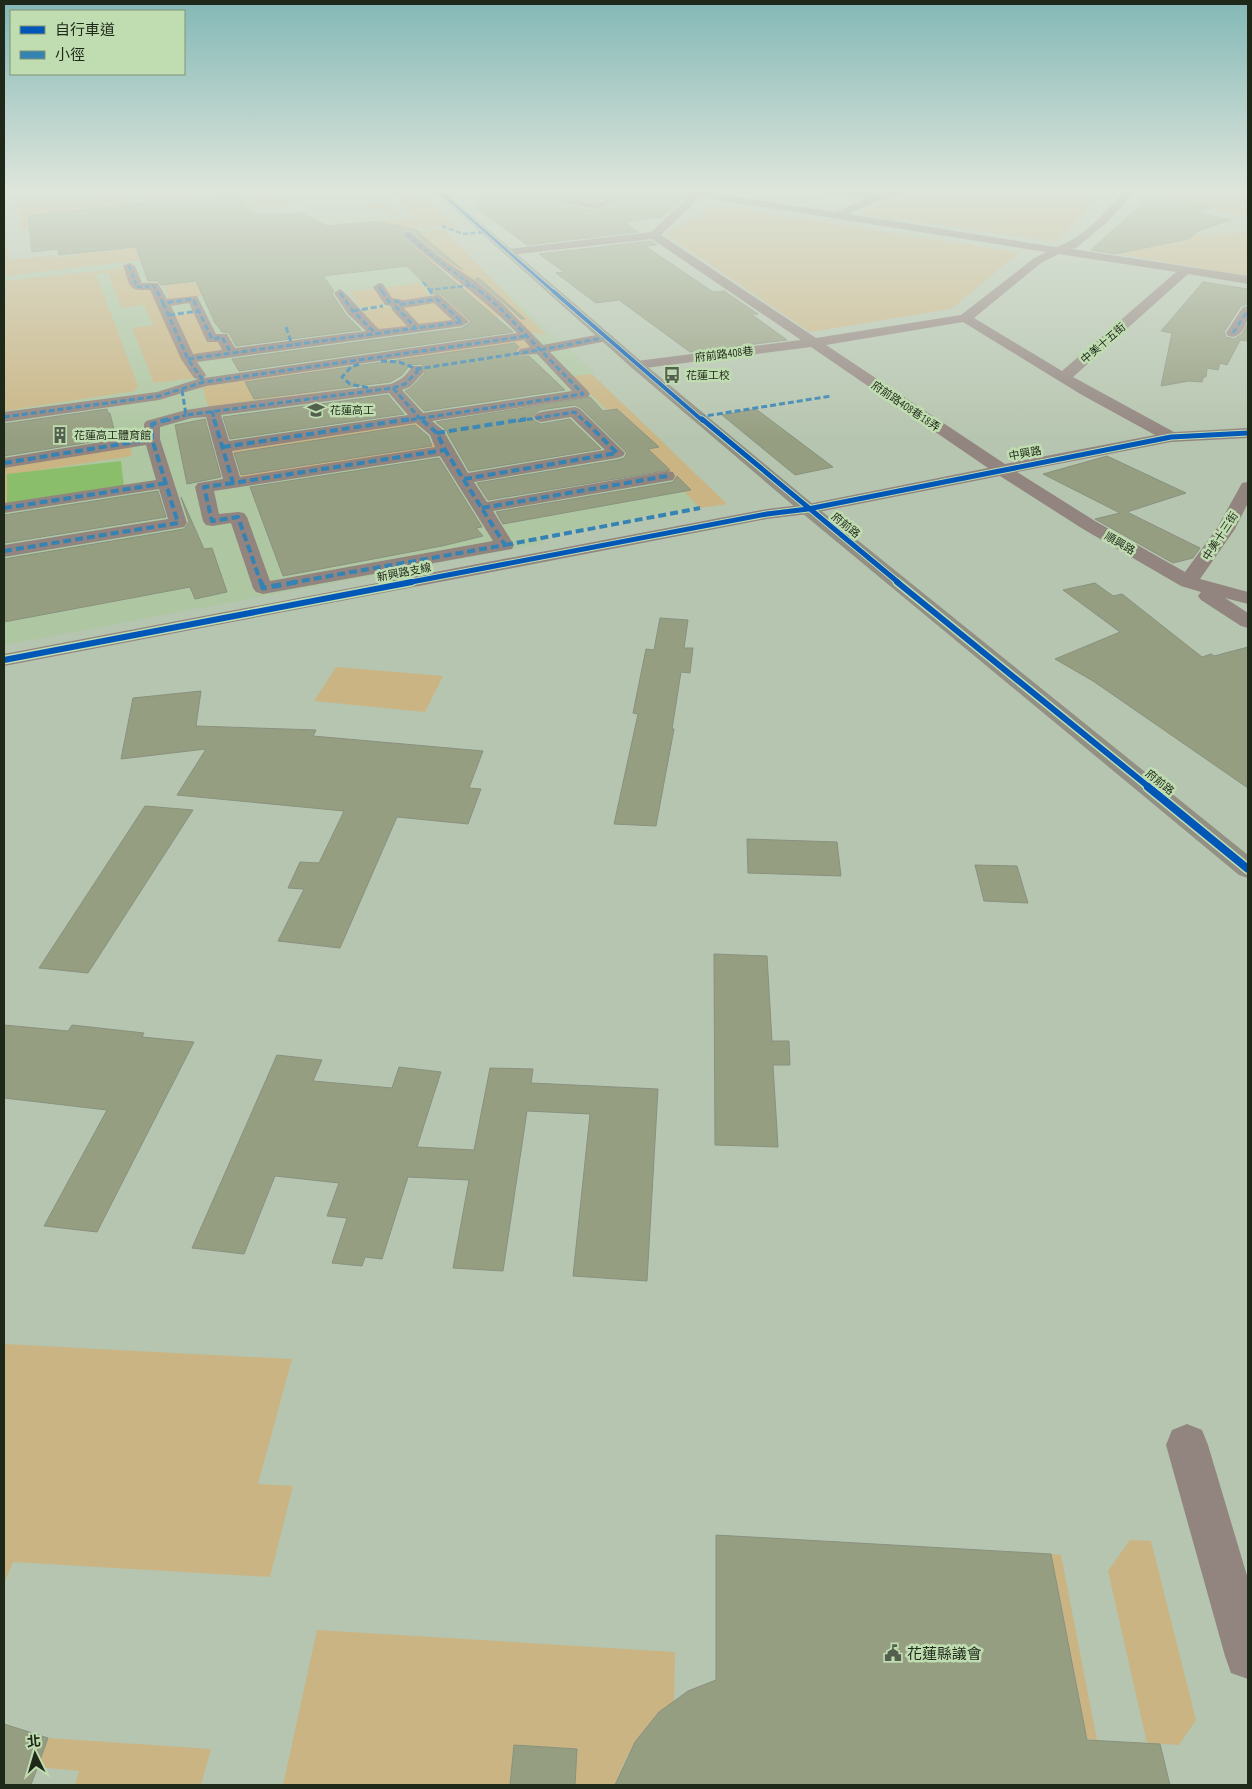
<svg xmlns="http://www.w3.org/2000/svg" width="1252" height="1789" viewBox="0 0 1252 1789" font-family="'PT Sans Narrow','Noto Sans TC',sans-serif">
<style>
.built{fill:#aec6a1}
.green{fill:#cab483}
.water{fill:#8bbe6b}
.building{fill:#959e80;stroke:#89917f}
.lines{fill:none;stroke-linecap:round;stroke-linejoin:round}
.minor{fill:#92847f;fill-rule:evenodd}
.major{fill:#928f84;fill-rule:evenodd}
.quiet-far3{stroke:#3583b3;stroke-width:2.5;stroke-dasharray:5 2.5;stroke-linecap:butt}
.quiet-far2{stroke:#3583b3;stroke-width:3;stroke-dasharray:6 3;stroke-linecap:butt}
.quiet-far1{stroke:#3583b3;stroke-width:4;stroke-dasharray:8 4;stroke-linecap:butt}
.quiet{stroke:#3583b3;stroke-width:5;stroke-dasharray:10 5;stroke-linecap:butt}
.cycleway-far4-casing{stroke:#c0dcb1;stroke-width:4.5}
.cycleway-far3-casing{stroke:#c0dcb1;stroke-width:5.5}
.cycleway-far2-casing{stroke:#c0dcb1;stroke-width:7}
.cycleway-far1-casing{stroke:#c0dcb1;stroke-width:9}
.cycleway-casing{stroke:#c0dcb1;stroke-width:11}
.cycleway-far4{stroke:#0057b8;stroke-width:3}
.cycleway-far3{stroke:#0057b8;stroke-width:4}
.cycleway-far2{stroke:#0057b8;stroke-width:5}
.cycleway-far1{stroke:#0057b8;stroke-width:6}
.cycleway{stroke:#0057b8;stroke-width:8}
.labels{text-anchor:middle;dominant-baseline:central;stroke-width:5;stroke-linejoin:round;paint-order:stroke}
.far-street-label{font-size:11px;fill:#1f2919;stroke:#c0dcb1}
.far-poi-label{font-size:11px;fill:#1f2919;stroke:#c0dcb1;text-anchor:start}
.near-poi-label{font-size:15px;fill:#1f2919;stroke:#c0dcb1;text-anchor:start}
</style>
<rect width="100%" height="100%" fill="#b6c5af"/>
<path class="built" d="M 438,227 L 545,327 L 543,328 L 550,335 L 554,335 L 594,372 L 589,373 L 670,448 L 668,448 L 719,502 L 540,536 L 544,543 L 4,645 L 4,276 Z"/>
<path class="green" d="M 140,190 L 220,190 L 221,193 L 214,197 L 158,202 L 149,212 Z
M 226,190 L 242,190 L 259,215 L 231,217 L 234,206 Z
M 250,190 L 297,190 L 274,193 L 279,200 L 302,198 L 305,202 L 262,206 Z
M 388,190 L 416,190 L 461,231 L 446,225 L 4,276 L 4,216 L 9,260 L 56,255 L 57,258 L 75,256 L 75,254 L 414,218 L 417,221 L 420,221 Z
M 898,190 L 1048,190 L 1054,194 L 1099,195 L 1058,242 L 861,214 Z
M 1133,190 L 1248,190 L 1248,217 L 1184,203 Z
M 132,192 L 142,217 L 99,209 L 94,195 Z
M 92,195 L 96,209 L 28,216 L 29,223 L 55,221 L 56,226 L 20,230 L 18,202 Z
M 388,203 L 399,214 L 398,216 L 331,223 L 330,222 L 391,216 L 381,208 L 362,209 L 359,206 Z
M 717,205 L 1019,253 L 951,309 L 810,332 L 670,237 L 667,232 Z
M 443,229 L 546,335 L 528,332 L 502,317 L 462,322 L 428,290 L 423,282 L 454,277 L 447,270 L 430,264 L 316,261 L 421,249 L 414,240 L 425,239 L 419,232 Z
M 1248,232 L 1248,276 L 1118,254 L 1135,239 Z
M 126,268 L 134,289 L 152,287 L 194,378 L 154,383 L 132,328 L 153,325 L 144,305 L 122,308 L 108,273 L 96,274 L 138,386 L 135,391 L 4,411 L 4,281 Z
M 178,281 L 198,284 L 203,296 L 169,300 L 165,285 L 179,283 Z
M 420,283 L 433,299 L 392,301 L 383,288 Z
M 377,288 L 386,301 L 380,306 L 361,308 L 350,291 Z
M 435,300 L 458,321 L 417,327 L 398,308 Z
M 382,307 L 393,308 L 412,327 L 379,331 L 362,310 Z
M 197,313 L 220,338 L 227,352 L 191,357 L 173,316 Z
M 524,340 L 533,348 L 417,365 L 402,361 L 400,358 Z
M 343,367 L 340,372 L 349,385 L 357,387 L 208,407 L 202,386 Z
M 592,374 L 727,504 L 700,508 L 609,414 L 609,412 L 572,376 Z
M 420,419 L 428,427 L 233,456 L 228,447 Z
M 433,442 L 438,449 L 241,479 L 239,471 Z
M 130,446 L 132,456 L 7,475 L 7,503 L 4,504 L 4,464 Z
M 336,667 L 443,676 L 425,712 L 314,701 Z
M 4,1344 L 292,1359 L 258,1484 L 293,1486 L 270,1577 L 13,1562 L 4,1584 Z
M 1130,1540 L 1151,1541 L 1196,1720 L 1179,1745 L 1147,1743 L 1108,1571 Z
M 1051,1554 L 1061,1555 L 1097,1740 L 1087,1739 Z
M 317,1630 L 675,1652 L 674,1701 C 647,1721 625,1752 616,1785 L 283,1785 Z
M 48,1738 L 211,1749 L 201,1785 L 75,1785 L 79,1771 L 38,1767 Z"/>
<path class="water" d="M 121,461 L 124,488 L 7,503 L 7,474 Z"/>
<path class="building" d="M 478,190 L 545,190 L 563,205 L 596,211 L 647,192 L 648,190 L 668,190 L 672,194 L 687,196 L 662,217 L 625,222 L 638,232 L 527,245 L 475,206 L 482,206 L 474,200 L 489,198 Z
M 559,190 L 630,190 L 596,201 L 583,200 Z
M 240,196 L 253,215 L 302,213 L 327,226 L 378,221 L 416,230 L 463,270 L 441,256 L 412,231 L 406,229 L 400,235 L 513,332 L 239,371 L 232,359 L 462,328 L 471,322 L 442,295 L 434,294 L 407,266 L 323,276 L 334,291 L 332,294 L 346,315 L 361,330 L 236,346 L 229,333 L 222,332 L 215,323 L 196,281 L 161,285 L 158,281 L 148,281 L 136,247 L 59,255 L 58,249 L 32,252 L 28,216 L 178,199 L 180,202 Z
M 1148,198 L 1213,207 L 1195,212 L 1231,220 L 1198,231 L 1188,239 L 1115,254 L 1091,250 Z
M 651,241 L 657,245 L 645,246 L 713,292 L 724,291 L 758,314 L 751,314 L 787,340 L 690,352 L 619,300 L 596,303 L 556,273 L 564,272 L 539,254 Z
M 479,278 L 525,319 L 521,319 L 504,303 L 475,279 Z
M 1203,282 L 1248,289 L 1248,304 L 1241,306 L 1224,332 L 1226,337 L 1234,339 L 1242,334 L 1248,323 L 1248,341 L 1240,340 L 1227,365 L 1220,363 L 1218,370 L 1207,368 L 1206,377 L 1204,376 L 1202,382 L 1189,381 L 1161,386 L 1172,333 L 1161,331 Z
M 515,343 L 519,347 L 516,351 L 518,356 L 529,356 L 565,390 L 424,411 L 405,391 L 411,388 L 425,373 L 422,364 L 410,365 L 402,375 L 390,382 L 254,399 L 245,382 Z
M 388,395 L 404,414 L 230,439 L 223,417 Z
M 590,397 L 603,411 L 617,409 L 659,447 L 648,449 L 670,470 L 488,500 L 477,483 L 617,460 L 624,458 L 627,453 L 581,408 L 575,405 L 540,410 L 531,417 L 535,421 L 541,424 L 570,419 L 601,449 L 469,471 L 445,429 L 436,422 Z
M 107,409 L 108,413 L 110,413 L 116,438 L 4,456 L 4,424 Z
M 756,409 L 833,467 L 795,475 L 722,415 Z
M 205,419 L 221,477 L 187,484 L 175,425 Z
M 415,425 L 428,436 L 432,446 L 241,475 L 234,453 Z
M 1107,456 L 1186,493 L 1127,512 L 1200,548 L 1193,558 L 1173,563 L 1095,519 L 1120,513 L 1043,474 Z
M 439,458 L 482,527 L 476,528 L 483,536 L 442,546 L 283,576 L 250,487 Z
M 677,476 L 691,490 L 503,524 L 496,512 L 673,482 Z
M 158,491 L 166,517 L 4,543 L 4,515 Z
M 181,497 L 204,549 L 212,548 L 227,592 L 195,599 L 190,587 L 4,622 L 4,559 L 184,529 L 189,522 Z
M 1095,583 L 1113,596 L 1122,594 L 1202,657 L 1211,654 L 1214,656 L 1248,647 L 1248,788 L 1093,681 L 1055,659 L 1120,632 L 1063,590 Z
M 660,618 L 688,620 L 684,648 L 693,648 L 690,673 L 681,672 L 672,729 L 674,729 L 656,826 L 614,824 L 638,714 L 633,713 L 646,649 L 654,650 Z
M 201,691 L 196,726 L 316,730 L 313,736 L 483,751 L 469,788 L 481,789 L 468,824 L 397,817 L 340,948 L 278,941 L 304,889 L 288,888 L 300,862 L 319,863 L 344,811 L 177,795 L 206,749 L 121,759 L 133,698 Z
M 145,806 L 193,810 L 88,973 L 39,968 Z
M 747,839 L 837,842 L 841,876 L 748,873 Z
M 975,865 L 1017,866 L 1028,903 L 984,901 Z
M 714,954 L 767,956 L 772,1041 L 789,1041 L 790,1065 L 773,1065 L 778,1147 L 715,1145 Z
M 4,1025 L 68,1031 L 72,1025 L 144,1033 L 142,1037 L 194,1042 L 97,1232 L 44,1226 L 107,1110 L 4,1098 Z
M 277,1055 L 322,1060 L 313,1081 L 392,1088 L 399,1067 L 441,1072 L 417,1147 L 474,1150 L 490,1068 L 533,1069 L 531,1083 L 658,1089 L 647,1281 L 573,1276 L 590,1114 L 527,1111 L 503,1271 L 453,1268 L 469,1180 L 408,1177 L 382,1259 L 365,1257 L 362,1266 L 332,1263 L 347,1218 L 327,1216 L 339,1183 L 275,1176 L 244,1254 L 192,1248 Z
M 716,1535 L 1051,1554 L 1087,1740 L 1160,1744 L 1170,1785 L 615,1785 L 635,1742 L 659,1712 L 688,1691 L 716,1680 Z
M 4,1724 L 48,1738 L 31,1785 L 4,1785 Z
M 514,1745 L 577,1749 L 575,1785 L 510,1785 Z"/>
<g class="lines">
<path class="minor" d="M 547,190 C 563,188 577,205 596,203 C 614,200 627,188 646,190 L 596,209 L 563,203 Z
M 670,190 L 715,190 L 711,193 L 835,212 L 868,198 L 830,193 L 825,190 L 848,190 L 879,194 L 889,190 L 902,190 L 900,192 L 848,214 L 1056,247 C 1083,238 1103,215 1121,194 L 1117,190 L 1128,190 L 1132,194 L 1109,221 L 1077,247 L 1072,249 L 1248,276 L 1248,284 L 1188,274 L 1073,377 L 1174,432 L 1248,428 L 1248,438 L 1171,442 L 1017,472 L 1095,521 L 1185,572 L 1217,528 L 1242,483 L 1248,482 L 1248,503 L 1235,529 L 1200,579 L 1248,592 L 1248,604 L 1225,598 L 1248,613 L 1248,628 L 1241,626 L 1201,600 L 1198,596 L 1201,592 L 1181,586 L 1083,529 L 1000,476 L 808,514 L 767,519 L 4,666 L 4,654 L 767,509 L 808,504 L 988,468 L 811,347 L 637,369 L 632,368 L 630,365 L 632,362 L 637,361 L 801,340 L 652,239 L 509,255 L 503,252 L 509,249 L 651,232 L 691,195 L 672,192 ZM 700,197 L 1046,252 L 1033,259 L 961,315 L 816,338 L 661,235 ZM 1059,254 L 1176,272 L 1062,371 L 974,318 L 1041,263 ZM 963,322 L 1082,395 L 1155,435 L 1005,464 L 826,345 Z
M 407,231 L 411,232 L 440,257 L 477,282 L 503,304 L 543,345 L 607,333 L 614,337 L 607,341 L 550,352 L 588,391 L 590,394 L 588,397 L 432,421 L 443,430 L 468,473 L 605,450 L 571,417 L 541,422 L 536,420 L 533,417 L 536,414 L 541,412 L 575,407 L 580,409 L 625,453 L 623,456 L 617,458 L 474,482 L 487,502 L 667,471 L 673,472 L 675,476 L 673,480 L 493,511 L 514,545 L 512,549 L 263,594 L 256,592 L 253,588 L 231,523 L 212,526 L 206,525 L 203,521 L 195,487 L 198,483 L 223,479 L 206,417 L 192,418 L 160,427 L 160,439 L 187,523 L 184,527 L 4,557 L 4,545 L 168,519 L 159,489 L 4,513 L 4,503 L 156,480 L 146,445 L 4,468 L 4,458 L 144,435 L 144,424 L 146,421 L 186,410 L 212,406 L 391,384 C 401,380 407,375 412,366 L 422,366 L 424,372 L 410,387 L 402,390 L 423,413 L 572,391 L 537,354 L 520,355 L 518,352 L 520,349 L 530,347 L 524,340 L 206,386 L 159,400 L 4,422 L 4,412 L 157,392 L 198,379 L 194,378 L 181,359 L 150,290 C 126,291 131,286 123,266 L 129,263 L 135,266 L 142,283 L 158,283 L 167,299 L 197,296 L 216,334 L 227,334 L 235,348 L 366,331 L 348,314 L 334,293 L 340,289 C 345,291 372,323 379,329 L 407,326 L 392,310 L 391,306 L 385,305 L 373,287 L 379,283 L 383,284 L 392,298 L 404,300 L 437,295 L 441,296 L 469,322 L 462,326 L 197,362 L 206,375 L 204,378 L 517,333 C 482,297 441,269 403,236 L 402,234 ZM 189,303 L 207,342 L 218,342 L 222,350 L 193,354 L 171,306 ZM 434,303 L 452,320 L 419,324 L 404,308 ZM 389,393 L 408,415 L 229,441 L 221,415 ZM 416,423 L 430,435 L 435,447 L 240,477 L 232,451 ZM 440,456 L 493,541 L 270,581 L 247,517 L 244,513 L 238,512 L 219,514 L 214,491 Z
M 1248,306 C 1249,317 1246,334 1233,337 L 1228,336 L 1226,333 L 1243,307 Z
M 1187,1424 L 1202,1430 L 1208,1445 L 1248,1579 L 1248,1679 L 1231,1673 L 1225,1656 L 1166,1445 L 1172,1430 Z"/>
<path class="major" d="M 433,190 L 443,190 L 642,362 L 814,505 L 1248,855 L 1248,878 L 1239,875 L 802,513 L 632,368 Z"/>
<path class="quiet-far3" d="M 830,190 L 880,197
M 442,226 L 463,234 L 485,232
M 407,234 L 436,259 L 481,292
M 129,266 L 137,287 L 154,286 L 157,292
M 423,282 L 431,292
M 379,287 L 382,292
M 428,290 L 473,285"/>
<path class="quiet-far2" d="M 157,291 L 163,303 L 193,299 L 212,339 L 222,337 L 231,353
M 382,291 L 389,302 L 397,301 L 402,304
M 430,291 L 432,294
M 340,293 L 353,311 L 375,333
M 163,303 L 188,359 L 204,382
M 353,311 L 383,306
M 169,315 L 199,311
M 286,327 L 292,345
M 1233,333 L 1248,310
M 188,359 L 462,322 L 437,299 L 402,304 L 396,307 L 416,328
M 381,361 L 399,362 L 417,369 L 540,350 L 607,337
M 359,364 L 351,367 L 342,377 L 350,384 L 369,388
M 393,388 L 422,421
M 182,390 L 186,415 L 393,388 L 405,384 L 417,372 L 417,369
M 212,411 L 215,421
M 4,417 L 159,396 L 204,382 L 527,336
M 699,417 L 831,396
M 165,421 L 186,415
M 402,421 L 583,394 L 499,307 L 480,291
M 518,421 L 575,412 L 584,421"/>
<path class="quiet-far1" d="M 214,419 L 233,483 L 445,450 L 437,433 L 421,419
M 437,433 L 526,419
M 223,447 L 410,419
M 4,463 L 152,439
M 464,479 L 617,453 L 583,419
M 233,483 L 204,487 L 212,521 L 238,517 L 261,583
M 4,508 L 167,483
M 482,508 L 667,476
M 505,545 L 700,508
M 4,551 L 178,523 L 152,439 L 152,424 L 169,419
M 290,583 L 505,545 L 445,450"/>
<path class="quiet" d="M 261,582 L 263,588 L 297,582"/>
<g class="cycleway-far4-casing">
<path id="cycleway-far4" d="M 438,190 L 554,292"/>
</g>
<g class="cycleway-far3-casing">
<path id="cycleway-far3" d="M 553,291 L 703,421"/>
</g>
<g class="cycleway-far2-casing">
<path id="cycleway-far2" d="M 702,419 L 899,583
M 406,583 L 767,514 L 808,509 L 1171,437 L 1248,433"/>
</g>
<g class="cycleway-far1-casing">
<path id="cycleway-far1" d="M 897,582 L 1150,788
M 4,660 L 412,582"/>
</g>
<g class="cycleway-casing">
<path id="cycleway" d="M 1148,787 L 1248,869"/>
</g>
<use href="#cycleway-far4" class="cycleway-far4"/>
<use href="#cycleway-far3" class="cycleway-far3"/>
<use href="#cycleway-far2" class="cycleway-far2"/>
<use href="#cycleway-far1" class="cycleway-far1"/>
<use href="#cycleway" class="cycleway"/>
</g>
<linearGradient id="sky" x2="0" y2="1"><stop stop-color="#83b8b6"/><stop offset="0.43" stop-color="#dee5db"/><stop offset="1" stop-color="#dee5db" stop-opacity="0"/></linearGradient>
<rect width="1252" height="440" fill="url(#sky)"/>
<defs>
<g id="bus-bare" transform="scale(1.35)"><path d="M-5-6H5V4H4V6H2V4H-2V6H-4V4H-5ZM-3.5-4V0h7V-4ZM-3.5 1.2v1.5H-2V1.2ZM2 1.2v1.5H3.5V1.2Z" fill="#54604e" stroke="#c0dcb1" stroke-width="2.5" paint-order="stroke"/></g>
<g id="school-bare" transform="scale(1.35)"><path d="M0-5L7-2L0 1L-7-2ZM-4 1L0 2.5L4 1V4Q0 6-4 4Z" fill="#54604e" stroke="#c0dcb1" stroke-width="2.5" paint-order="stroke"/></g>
<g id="building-bare" transform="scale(1.35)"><path d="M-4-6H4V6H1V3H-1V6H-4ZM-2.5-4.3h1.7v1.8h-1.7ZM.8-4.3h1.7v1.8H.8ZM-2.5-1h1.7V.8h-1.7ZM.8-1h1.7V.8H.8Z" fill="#54604e" stroke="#c0dcb1" stroke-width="2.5" paint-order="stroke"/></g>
<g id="civic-bare" transform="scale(1.35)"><path d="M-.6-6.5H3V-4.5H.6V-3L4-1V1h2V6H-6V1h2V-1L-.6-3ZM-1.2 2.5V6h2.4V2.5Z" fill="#54604e" stroke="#c0dcb1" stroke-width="2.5" paint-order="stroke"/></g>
</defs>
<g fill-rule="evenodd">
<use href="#bus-bare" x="672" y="375"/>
<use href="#school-bare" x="316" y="410"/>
<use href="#building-bare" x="60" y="435"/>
<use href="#civic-bare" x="893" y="1653"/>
</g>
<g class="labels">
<g class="far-street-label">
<text transform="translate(1103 343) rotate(-41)">中美十五街</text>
<text transform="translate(724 354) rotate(-7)">府前路408巷</text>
<text transform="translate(906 406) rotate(34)">府前路408巷18弄</text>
<text transform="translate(1025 453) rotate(-11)">中興路</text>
<text transform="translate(846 525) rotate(39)">府前路</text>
<text transform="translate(1220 536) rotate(-57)">中美十三街</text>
<text transform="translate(1120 543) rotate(30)">順興路</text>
<text transform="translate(404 572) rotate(-11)">新興路支線</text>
<text transform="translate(1160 782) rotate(39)">府前路</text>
</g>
<g class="far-poi-label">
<text x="686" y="375">花蓮工校</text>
<text x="330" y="410">花蓮高工</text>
<text x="74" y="435">花蓮高工體育館</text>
</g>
<g class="near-poi-label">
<text x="907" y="1653">花蓮縣議會</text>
</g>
</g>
<rect width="1252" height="1789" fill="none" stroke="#1f2919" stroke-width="10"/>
<rect x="10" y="10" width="175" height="65" fill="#c0dcb1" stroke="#809474"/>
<rect x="20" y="26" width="25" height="8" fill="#0057b8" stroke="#809474"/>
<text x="55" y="35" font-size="15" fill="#1f2919">自行車道</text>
<rect x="20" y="51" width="25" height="8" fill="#3583b3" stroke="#809474"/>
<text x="55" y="60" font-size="15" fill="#1f2919">小徑</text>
<g transform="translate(35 1754) rotate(355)" stroke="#c0dcb1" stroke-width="4" paint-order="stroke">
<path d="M0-4L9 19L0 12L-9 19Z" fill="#1f2919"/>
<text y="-8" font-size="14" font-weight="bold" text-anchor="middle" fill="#1f2919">北</text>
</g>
</svg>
